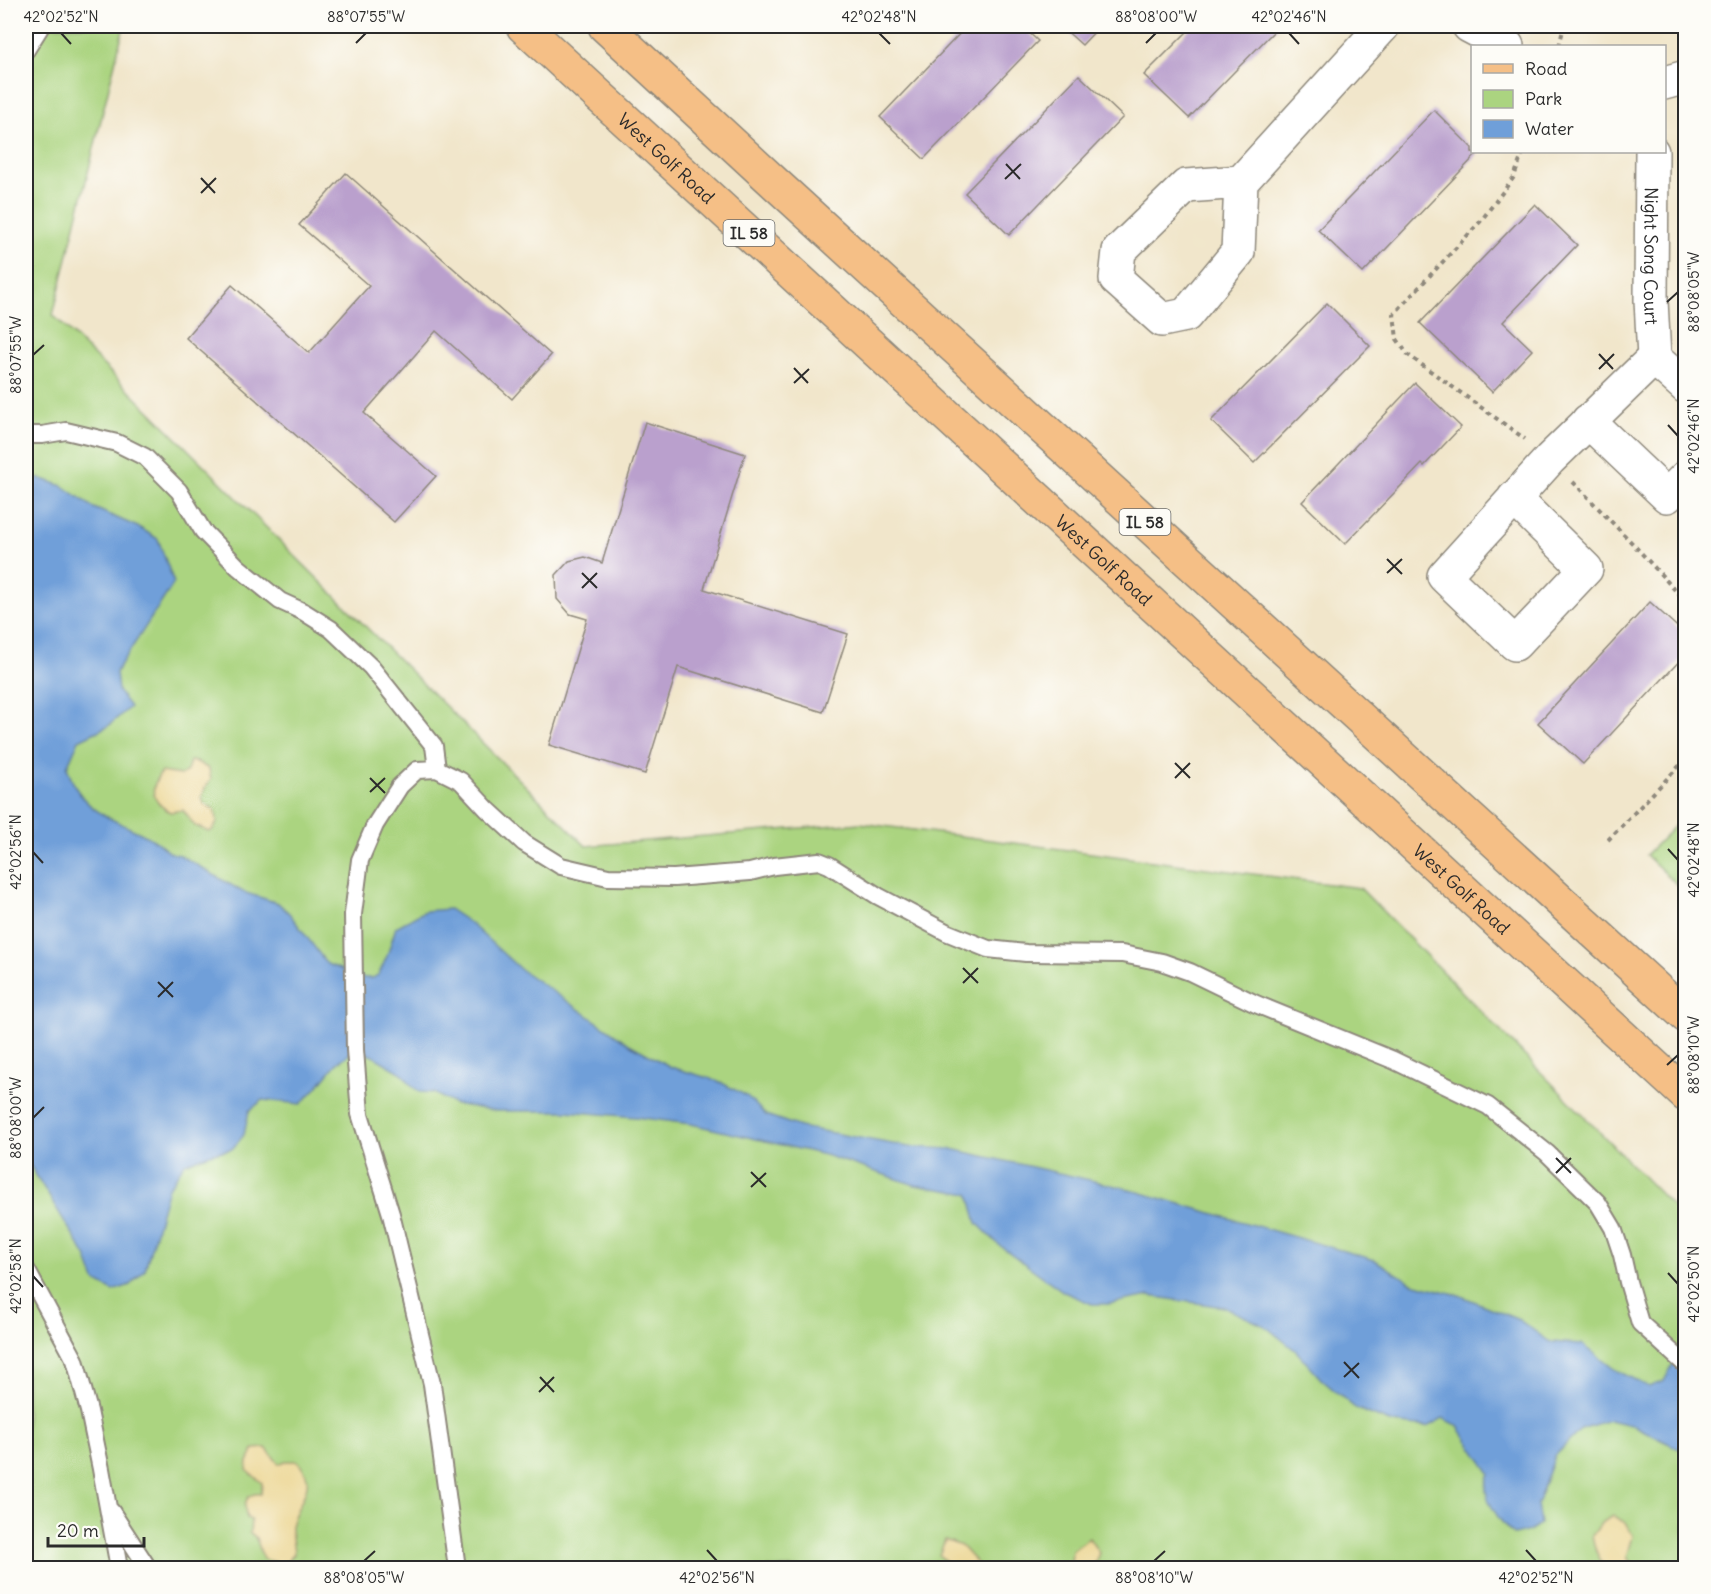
<svg xmlns="http://www.w3.org/2000/svg" width="1711" height="1594" viewBox="0 0 1711 1594" font-family="Delius,sans-serif">
<style>
.green{fill:#abd480;stroke:#6b8056;stroke-width:1.5}
.sand{fill:#eeda9e;stroke:#8c8264;stroke-width:1.5}
.water{fill:#6f9fd9;stroke:#4d6582;stroke-width:1.5}
.building{fill:#baa0cd}
.lines{fill:none;stroke-linecap:round;stroke-linejoin:round}
.lane-casing{stroke:#8e887b;stroke-width:20}
.street-casing{stroke:#8e887b;stroke-width:36}
.primary-casing{stroke:#8e887b;stroke-width:36}
.path{stroke:#8e887b;stroke-width:4;stroke-dasharray:4.5 4.5;stroke-linecap:butt}
.lane{stroke:#fff;stroke-width:16}
.street{stroke:#fff;stroke-width:33}
.primary{stroke:#f5bf86;stroke-width:33}
.ticks{fill:none;stroke:#2b2b2b;stroke-width:2}
.labels{text-anchor:middle;dominant-baseline:central;stroke-width:4.5;stroke-linejoin:round;paint-order:stroke}
.shield{fill:#fdfcf7;stroke:#6a6a68;stroke-width:1.5}
.shield-label{font-size:16px;font-weight:bold;fill:#2b2b2b}
.street-label{font-size:18px;fill:#2b2b2b;stroke:#fdfcf7}
.neatline{fill:none;stroke:#2b2b2b;stroke-width:2}
.ticks-label{font-size:15px;text-anchor:middle;fill:#2b2b2b}
</style>
<rect width="100%" height="100%" fill="#fdfcf7"/>
<filter id="ink" filterUnits="userSpaceOnUse"><feTurbulence type="fractalNoise" baseFrequency=".0167" numOctaves="2"/><feDisplacementMap in="SourceGraphic" scale="12" xChannelSelector="R" yChannelSelector="G"/><feConvolveMatrix kernelMatrix="1 2 1 2 8 2 1 2 1" color-interpolation-filters="sRGB"/></filter>
<filter id="wash" filterUnits="userSpaceOnUse"><feTurbulence type="fractalNoise" baseFrequency=".008" numOctaves="4" result="noise"/><feDisplacementMap in="SourceGraphic" scale="24" xChannelSelector="R" yChannelSelector="G"/><feGaussianBlur stdDeviation="1.35" result="paint"/><feColorMatrix in="noise" values="0 0 0 0 0 0 0 0 0 0 0 0 0 0 0 0 0 1.4 0 .05"/><feComposite in="paint" operator="in"/></filter>
<g filter="url(#wash)">
<rect width="100%" height="100%" fill="#f1e6cb"/>
<path class="green" d="M 26,26 L 124,26 L 53,315 L 586,846 L 860,823 L 1360,888 L 1685,1219 L 1685,1568 L 26,1568 Z
M 1685,816 L 1685,892 L 1646,855 Z"/>
<path class="sand" d="M 190,761 L 197,762 L 209,769 L 211,779 L 205,788 L 201,798 L 204,804 L 214,809 C 218,820 219,824 210,832 L 195,826 L 183,810 L 170,812 C 151,801 149,790 161,772 L 181,775 L 187,771 Z
M 266,1448 L 279,1464 L 285,1461 L 298,1461 C 320,1486 297,1500 291,1526 C 290,1530 294,1547 294,1554 L 287,1562 L 278,1563 L 263,1559 C 259,1550 259,1537 250,1533 L 251,1520 L 247,1518 C 243,1505 245,1492 261,1494 L 262,1483 L 247,1470 L 248,1462 L 254,1449 Z
M 1613,1516 L 1626,1523 L 1633,1536 L 1627,1557 L 1631,1563 L 1642,1568 L 1606,1568 C 1598,1558 1594,1549 1592,1536 L 1602,1522 Z
M 1089,1538 L 1099,1553 L 1093,1568 L 1066,1568 L 1071,1566 L 1072,1551 Z
M 945,1540 L 961,1546 L 981,1568 C 960,1569 954,1571 939,1555 Z"/>
<path class="water" d="M 39,478 L 63,486 L 94,508 L 140,528 L 158,539 L 174,583 L 116,672 L 118,691 L 130,707 L 108,726 L 79,740 L 67,767 C 81,815 114,818 152,839 C 165,846 162,852 180,855 L 243,892 L 278,903 L 289,913 L 327,964 L 364,978 L 373,978 L 379,974 L 387,956 L 396,927 L 425,911 L 449,909 L 470,923 L 520,969 L 631,1045 L 671,1067 L 718,1081 L 747,1096 L 766,1115 L 800,1127 L 909,1147 L 952,1149 L 1121,1187 L 1375,1260 L 1412,1283 L 1459,1295 L 1519,1320 L 1550,1342 L 1582,1344 L 1614,1369 L 1649,1387 L 1664,1381 L 1685,1342 L 1685,1452 L 1635,1426 L 1609,1420 L 1581,1429 L 1555,1456 L 1537,1504 L 1540,1524 L 1529,1531 L 1514,1535 C 1504,1526 1488,1506 1486,1491 C 1485,1486 1488,1479 1490,1473 L 1457,1425 L 1443,1418 L 1427,1427 L 1392,1423 L 1355,1408 L 1321,1379 L 1296,1351 L 1265,1326 L 1224,1307 L 1149,1296 L 1108,1304 L 1092,1304 L 1064,1292 L 999,1245 L 977,1223 L 969,1194 L 915,1185 L 825,1155 L 691,1124 L 635,1117 L 566,1111 L 497,1111 L 454,1104 L 434,1093 L 420,1092 L 412,1086 L 402,1073 L 373,1056 L 355,1050 L 337,1063 L 319,1085 L 301,1104 L 263,1100 L 249,1111 L 244,1135 L 232,1149 L 213,1153 L 185,1163 L 168,1188 L 145,1270 L 130,1285 L 113,1291 L 95,1281 L 86,1256 L 26,1159 L 26,480 Z"/>
<g id="blocks">
<path class="building" d="M 967,26 L 1022,26 L 1038,41 L 924,159 L 880,117 Z
M 1061,26 L 1100,26 L 1082,45 Z
M 1193,26 L 1279,26 L 1189,118 L 1144,75 Z
M 1079,75 L 1123,117 L 1009,235 L 965,193 Z
M 1434,110 L 1472,148 L 1472,152 L 1478,153 L 1363,273 L 1318,230 Z
M 346,173 L 551,355 L 512,399 L 436,331 L 364,413 L 436,476 L 394,522 L 186,338 L 232,285 L 309,353 L 369,286 L 299,225 Z
M 1535,204 L 1577,245 L 1503,322 L 1532,350 L 1492,392 L 1420,323 Z
M 1327,303 L 1370,346 L 1254,463 L 1211,421 Z
M 1415,383 L 1461,427 L 1424,466 L 1422,464 L 1345,544 L 1302,502 Z
M 645,422 L 745,454 L 704,589 L 848,634 L 823,712 L 678,667 L 645,774 L 549,745 L 587,619 L 570,614 L 557,599 L 556,575 L 569,561 L 585,557 L 602,563 Z
M 1650,602 L 1686,635 L 1686,654 L 1583,764 L 1538,723 Z"/>
</g>
</g>
<g filter="url(#ink)">
<use href="#blocks" fill-opacity="0" stroke="#8e887b" stroke-width="1.5"/>
<g class="lines">
<g class="lane-casing">
<path id="lane" d="M 26,50 L 41,26
M 26,435 L 42,435 L 66,431 L 117,443 L 145,457 L 179,491 L 203,531 L 238,567 L 280,601 L 304,612 L 331,629 L 371,667 L 434,746 L 437,769 L 417,770 L 400,786 L 375,825 L 360,860 L 353,914 L 355,1050 L 360,1114 L 391,1214 L 432,1384 L 457,1568
M 437,769 L 461,781 L 487,809 L 524,843 L 561,866 L 608,877 L 674,878 L 750,872 L 774,866 L 819,861 L 829,865 L 878,896 L 946,932 L 988,949 L 1026,953 L 1122,954 L 1162,962 L 1190,972 L 1256,1004 L 1393,1060 L 1488,1106 L 1547,1153 L 1598,1203 L 1613,1228 L 1622,1255 L 1628,1282 L 1640,1323 L 1686,1365
M 26,1269 L 75,1360 L 89,1411 L 101,1469 L 119,1568
M 111,1511 L 148,1568"/>
</g>
<g class="street-casing">
<g id="street">
<path d="M 1469,26 L 1507,46"/>
<path d="M 1664,83 L 1686,77"/>
<path id="s1" d="M 1652,152 L 1651,300 L 1654,358 L 1686,387"/>
<path d="M 1241,182 L 1186,186 L 1119,251 L 1116,279 L 1162,320 L 1186,315 L 1238,252 L 1241,182 L 1383,26"/>
<path d="M 1588,421 L 1667,496 L 1686,477"/>
<path d="M 1514,498 L 1586,569 L 1515,644 L 1444,576 L 1550,459 L 1654,358"/>
</g>
</g>
<g class="primary-casing">
<g id="primary">
<path id="s2" d="M 523,26 L 1686,1095"/>
<path d="M 605,26 L 777,185 L 1686,1016"/>
</g>
</g>
<path class="path" d="M 1559,46 L 1564,26
M 1523,152 L 1514,177 L 1480,222 L 1394,314 L 1397,339 L 1408,355 L 1525,439
M 1573,482 L 1633,544 L 1686,602
M 1608,840 L 1686,759"/>
<use href="#lane" class="lane"/>
<use href="#street" class="street"/>
<use href="#primary" class="primary"/>
</g>
</g>
<path class="ticks" d="M 61,33 L 71,44M 879,33 L 890,44M 1289,33 L 1299,44M 356,43 L 366,33M 1146,43 L 1156,33M 1006,164 L 1020,179M 201,178 L 215,193M 1005,179 L 1021,164M 201,193 L 216,178M 1667,302 L 1678,292M 1599,354 L 1613,369M 33,355 L 44,345M 794,368 L 808,383M 1599,369 L 1614,354M 794,383 L 809,369M 1668,425 L 1678,436M 1387,559 L 1402,574M 582,573 L 597,588M 1387,573 L 1402,559M 582,588 L 597,573M 1175,763 L 1190,778M 370,778 L 385,793M 1175,778 L 1190,763M 370,792 L 385,778M 1668,849 L 1678,860M 33,852 L 43,863M 963,968 L 978,983M 158,982 L 173,997M 963,983 L 978,968M 158,997 L 173,982M 1667,1065 L 1678,1055M 33,1118 L 44,1107M 1556,1158 L 1571,1173M 751,1172 L 766,1187M 1556,1173 L 1571,1158M 751,1187 L 766,1173M 1668,1273 L 1678,1284M 33,1276 L 43,1287M 1344,1362 L 1359,1378M 540,1377 L 554,1392M 1344,1377 L 1359,1363M 539,1392 L 554,1377M 707,1550 L 717,1561M 1526,1550 L 1536,1561M 364,1561 L 375,1551M 1154,1561 L 1165,1551"/>
<g class="labels">
<g class="shield">
<rect x="723.5" y="220" width="51" height="26" rx="4.5"/>
<rect x="1119.5" y="509" width="51" height="26" rx="4.5"/>
</g>
<g class="shield-label">
<text x="749" y="233">IL 58</text>
<text x="1145" y="522">IL 58</text>
</g>
<g class="street-label">
<text stroke="none"><textPath href="#s2" startOffset="195">West Golf Road</textPath></text>
<text stroke="none"><textPath href="#s1" startOffset="104">Night Song Court</textPath></text>
<text stroke="none"><textPath href="#s2" startOffset="789">West Golf Road</textPath></text>
<text stroke="none"><textPath href="#s2" startOffset="1275">West Golf Road</textPath></text>
</g>
</g>
<rect width="1711" height="1594" fill="none" stroke="#fdfcf7" stroke-width="66"/>
<rect x="1471" y="45" width="195" height="108" fill="#fdfcf7" stroke="#a9a8a5" stroke-width="1.5"/>
<rect x="1483" y="64" width="30" height="9" fill="#f5bf86" stroke="#a9a8a5" stroke-width="1.5"/>
<text x="1525" y="75" font-size="18" fill="#2b2b2b">Road</text>
<rect x="1483" y="90" width="30" height="18" fill="#abd480" stroke="#a9a8a5" stroke-width="1.5"/>
<text x="1525" y="105" font-size="18" fill="#2b2b2b">Park</text>
<rect x="1483" y="120" width="30" height="18" fill="#6f9fd9" stroke="#a9a8a5" stroke-width="1.5"/>
<text x="1525" y="135" font-size="18" fill="#2b2b2b">Water</text>
<path d="M48 1537v9h96v-9" fill="none" stroke="#2b2b2b" stroke-width="3"/>
<text x="57" y="1537" font-size="18" fill="#2b2b2b" stroke="#fdfcf7" stroke-width="4.5" paint-order="stroke">20 m</text>
<rect x="33" y="33" width="1645" height="1528" class="neatline"/>
<g class="ticks-label">
<text x="61" y="22">42°02'52"N</text>
<text x="366" y="22">88°07'55"W</text>
<text x="879" y="22">42°02'48"N</text>
<text x="1156" y="22">88°08'00"W</text>
<text x="1289" y="22">42°02'46"N</text>
<text transform="translate(1694 292) rotate(-90)" y="5">88°08'05"W</text>
<text transform="translate(16 355) rotate(-90)" y="5">88°07'55"W</text>
<text transform="translate(1694 436) rotate(-90)" y="5">42°02'46"N</text>
<text transform="translate(16 852) rotate(-90)" y="5">42°02'56"N</text>
<text transform="translate(1694 860) rotate(-90)" y="5">42°02'48"N</text>
<text transform="translate(1694 1055) rotate(-90)" y="5">88°08'10"W</text>
<text transform="translate(16 1118) rotate(-90)" y="5">88°08'00"W</text>
<text transform="translate(16 1276) rotate(-90)" y="5">42°02'58"N</text>
<text transform="translate(1694 1284) rotate(-90)" y="5">42°02'50"N</text>
<text x="364" y="1583">88°08'05"W</text>
<text x="717" y="1583">42°02'56"N</text>
<text x="1154" y="1583">88°08'10"W</text>
<text x="1536" y="1583">42°02'52"N</text>
</g>
</svg>
